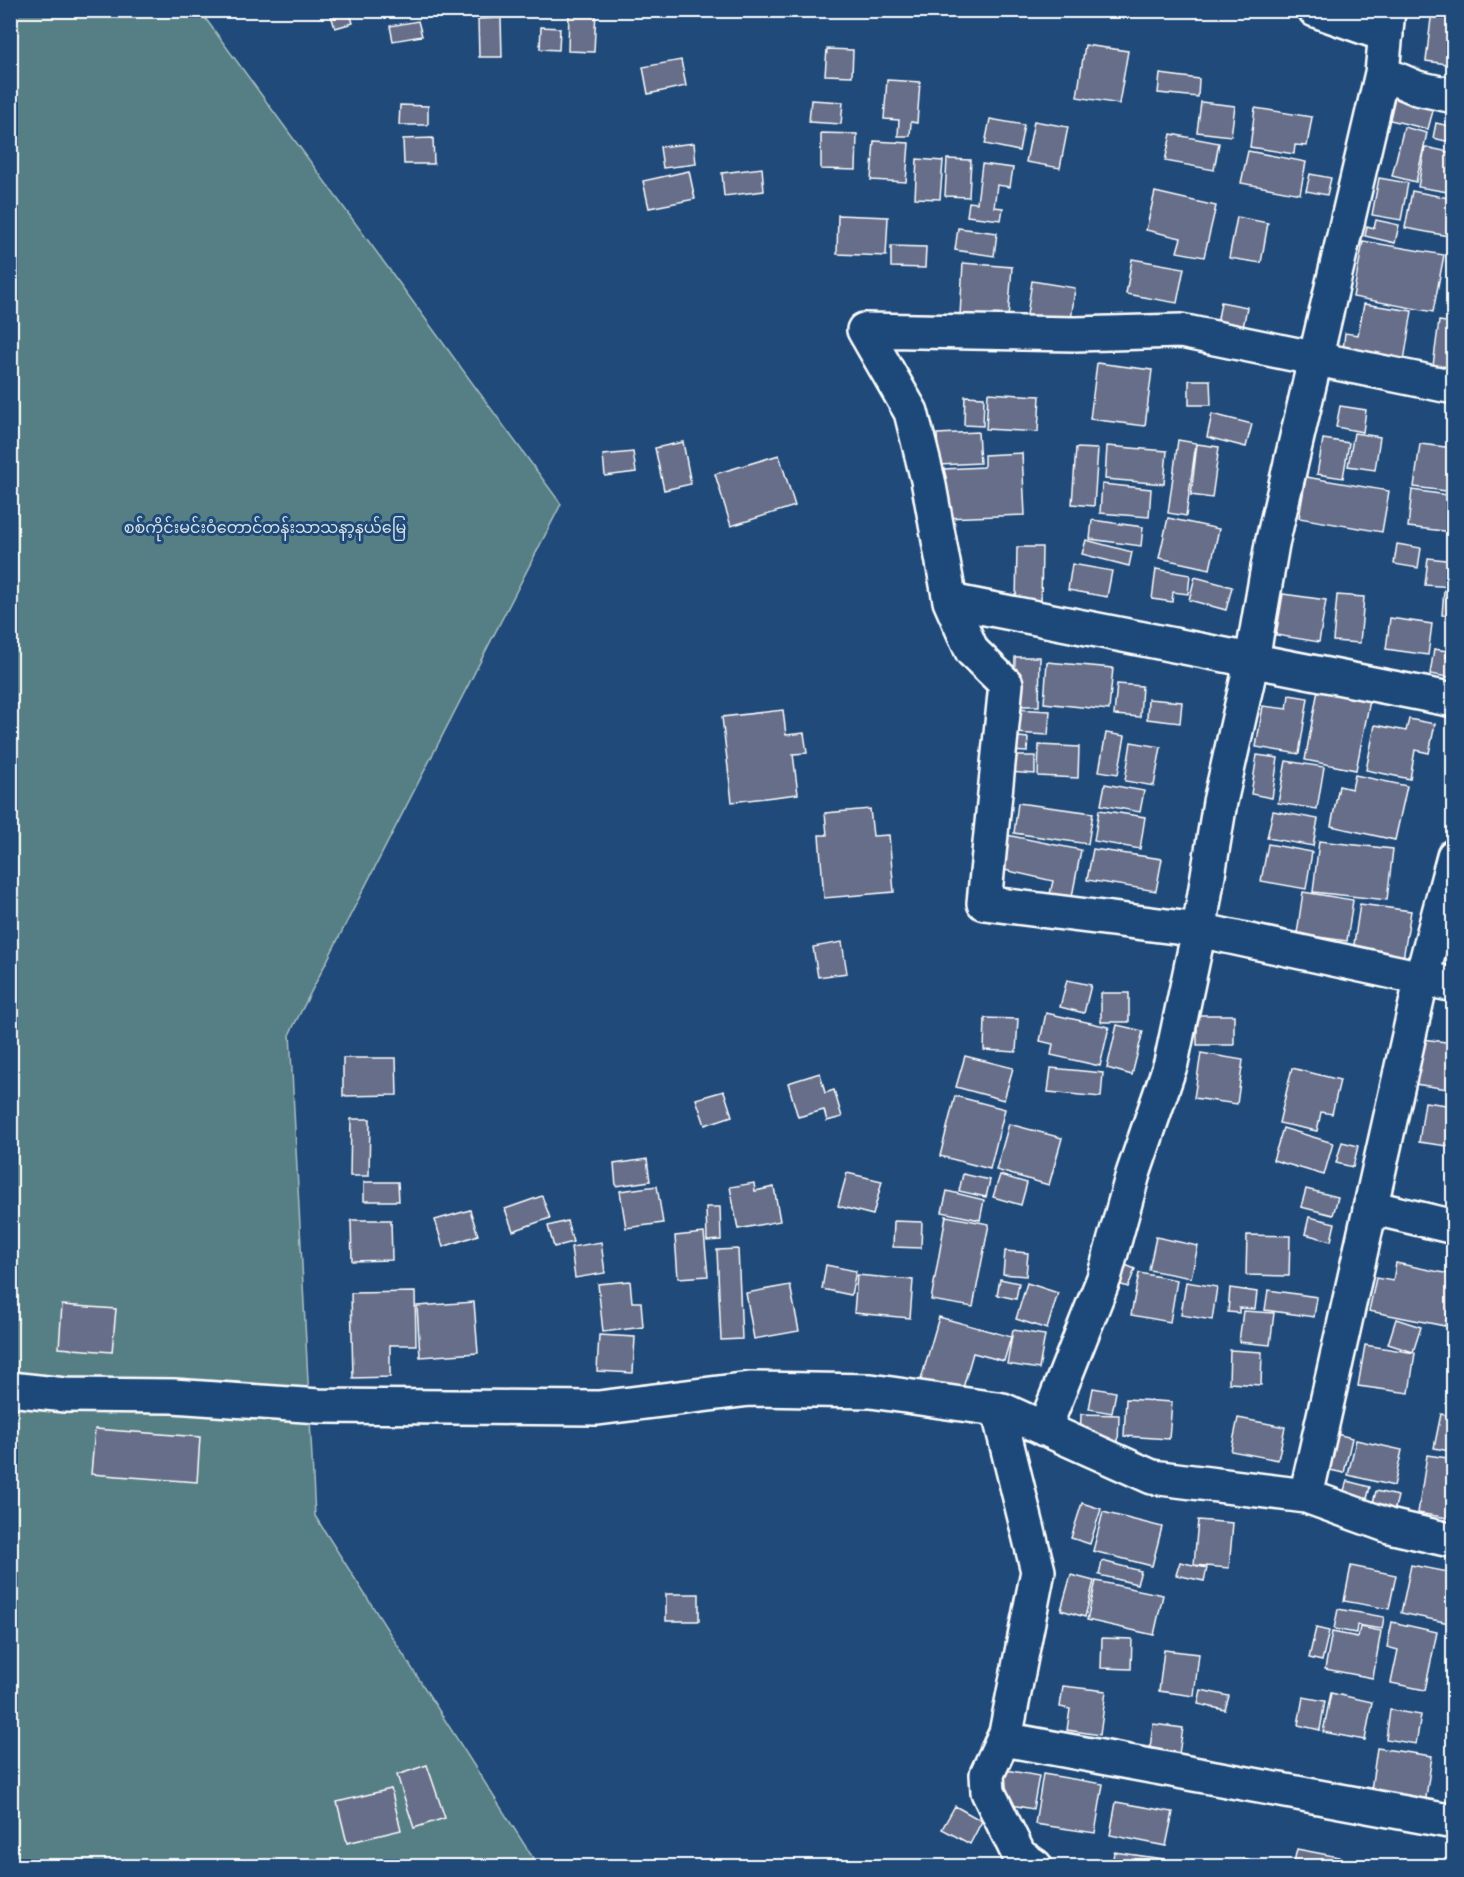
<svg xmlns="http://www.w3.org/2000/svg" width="1464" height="1877" viewBox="0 0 1464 1877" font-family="'Comic Neue','Noto Sans Myanmar',sans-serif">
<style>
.green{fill:#577f85;stroke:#abbfc2;stroke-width:1.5}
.building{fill:#666e8a;stroke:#fff;stroke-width:1.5}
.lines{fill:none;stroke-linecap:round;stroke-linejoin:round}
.minor-casing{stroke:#fff;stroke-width:38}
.minor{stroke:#1f4a7a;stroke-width:33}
.labels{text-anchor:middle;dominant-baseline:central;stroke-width:6;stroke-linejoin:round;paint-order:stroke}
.park-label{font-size:16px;fill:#d5dfe0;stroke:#1f4a7a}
</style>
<rect width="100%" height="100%" fill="#1f4a7a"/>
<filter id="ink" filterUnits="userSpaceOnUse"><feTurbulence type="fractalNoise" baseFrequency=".0167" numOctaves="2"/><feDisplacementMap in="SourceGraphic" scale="12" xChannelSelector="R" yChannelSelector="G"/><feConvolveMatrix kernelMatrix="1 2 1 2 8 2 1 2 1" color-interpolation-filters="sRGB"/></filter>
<g filter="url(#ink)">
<path class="green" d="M 11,11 L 200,11 L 561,504 L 290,1033 L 315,1516 L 538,1866 L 11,1866 Z"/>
<path class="building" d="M 335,10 L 349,10 L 353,23 L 335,28 L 330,12 Z
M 399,10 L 425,10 L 401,17 Z
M 569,10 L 596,10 L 594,52 L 568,51 Z
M 1432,10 L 1454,10 L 1454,65 L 1426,61 Z
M 501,18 L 502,57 L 479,57 L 478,19 Z
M 418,21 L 422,36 L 393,41 L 390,26 Z
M 541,27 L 560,28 L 559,50 L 540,49 Z
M 1085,45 L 1128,51 L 1119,104 L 1077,97 Z
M 827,49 L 853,50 L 852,76 L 825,75 Z
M 681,60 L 686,86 L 648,94 L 643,67 Z
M 1160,74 L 1199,79 L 1198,97 L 1158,93 Z
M 887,80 L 920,82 L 917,123 L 911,122 L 910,136 L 898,136 L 899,120 L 884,119 Z
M 1391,97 L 1434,107 L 1428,129 L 1386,119 Z
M 811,100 L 843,102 L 841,124 L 809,122 Z
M 1201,102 L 1235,106 L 1231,136 L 1197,132 Z
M 400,105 L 428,106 L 428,125 L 399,125 Z
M 1255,108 L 1312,117 L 1307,146 L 1295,145 L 1294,154 L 1250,147 Z
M 990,119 L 1024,125 L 1019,151 L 985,144 Z
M 1034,121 L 1068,127 L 1060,168 L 1026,162 Z
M 1436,123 L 1454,127 L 1454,143 L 1433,138 Z
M 1404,127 L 1427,133 L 1416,182 L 1392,176 Z
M 821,133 L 857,134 L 856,170 L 821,169 Z
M 1171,134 L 1219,143 L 1214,170 L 1165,161 Z
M 433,138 L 434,164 L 404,164 L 403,139 Z
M 874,141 L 909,143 L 906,182 L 871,180 Z
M 694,143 L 696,164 L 663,168 L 660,147 Z
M 1425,147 L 1454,153 L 1454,193 L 1418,187 Z
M 1248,151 L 1306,162 L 1300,194 L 1241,183 Z
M 917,159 L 943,161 L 940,199 L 915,198 Z
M 947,159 L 971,160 L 969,197 L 945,196 Z
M 982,164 L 1013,168 L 1010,187 L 997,185 L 994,207 L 1003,208 L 1001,220 L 967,216 L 969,202 L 977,203 Z
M 762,168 L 764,191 L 724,196 L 722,173 Z
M 689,171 L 695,199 L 649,208 L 643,181 Z
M 1310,174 L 1331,178 L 1327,195 L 1306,191 Z
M 1379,178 L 1408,183 L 1401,220 L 1372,215 Z
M 1412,191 L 1454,199 L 1454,237 L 1405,228 Z
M 1155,192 L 1216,206 L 1204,257 L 1177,252 L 1181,238 L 1146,230 Z
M 838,215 L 888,217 L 886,256 L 837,254 Z
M 1237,217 L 1268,223 L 1261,263 L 1229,258 Z
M 1376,220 L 1399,225 L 1395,243 L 1365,236 L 1367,226 L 1374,228 Z
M 958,228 L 997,233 L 994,256 L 955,250 Z
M 1363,241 L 1444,255 L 1433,312 L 1353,297 Z
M 891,246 L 926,247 L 925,268 L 891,267 Z
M 1132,259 L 1184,268 L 1177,303 L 1126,294 Z
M 963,263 L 1012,267 L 1008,319 L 960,315 Z
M 1454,277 L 1454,307 L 1448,306 Z
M 1032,281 L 1075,288 L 1071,321 L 1027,315 Z
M 1221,302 L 1247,307 L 1243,328 L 1217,324 Z
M 1364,304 L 1412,311 L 1403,367 L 1342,358 L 1345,333 L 1358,335 Z
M 1439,321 L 1454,323 L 1454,376 L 1432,373 Z
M 1097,363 L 1152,370 L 1145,426 L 1090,419 Z
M 1189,380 L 1210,380 L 1211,405 L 1189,405 Z
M 988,393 L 1040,396 L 1038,432 L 986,429 Z
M 965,396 L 984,397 L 983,426 L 964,425 Z
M 1340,406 L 1366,410 L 1363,432 L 1336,427 Z
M 1212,414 L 1252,424 L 1246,447 L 1207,437 Z
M 978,432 L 980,463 L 939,465 L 937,434 Z
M 1354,433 L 1380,437 L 1375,470 L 1348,466 Z
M 1323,439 L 1349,443 L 1343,478 L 1317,474 Z
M 1178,440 L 1196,443 L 1186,516 L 1168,513 Z
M 683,442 L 691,484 L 664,490 L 655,448 Z
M 1197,444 L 1219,447 L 1212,498 L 1191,495 Z
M 1420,444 L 1454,448 L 1454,492 L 1414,487 Z
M 1107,446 L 1167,451 L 1164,484 L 1105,479 Z
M 1076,448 L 1098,449 L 1094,506 L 1072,504 Z
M 633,452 L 636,472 L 605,476 L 603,455 Z
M 1022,453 L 1025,515 L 945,518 L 943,469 L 984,467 L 984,455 Z
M 779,455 L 795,506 L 731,526 L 715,474 Z
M 1306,477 L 1389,491 L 1382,532 L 1299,518 Z
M 1102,484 L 1151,489 L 1149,517 L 1100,513 Z
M 1412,490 L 1454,496 L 1453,532 L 1408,527 Z
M 1168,518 L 1219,529 L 1210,569 L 1159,558 Z
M 1092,520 L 1143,527 L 1141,546 L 1090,539 Z
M 1086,540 L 1132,552 L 1129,566 L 1082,554 Z
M 1397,544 L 1421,548 L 1418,568 L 1394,564 Z
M 1017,547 L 1042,547 L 1041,603 L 1016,603 Z
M 1428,558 L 1454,561 L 1454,587 L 1425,585 Z
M 1072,564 L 1112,571 L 1107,597 L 1068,590 Z
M 1156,569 L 1190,575 L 1188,594 L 1173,592 L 1172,602 L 1152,599 Z
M 1195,577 L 1232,587 L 1226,610 L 1189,600 Z
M 1444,590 L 1454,591 L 1454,616 L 1442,615 Z
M 1283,594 L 1326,600 L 1319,642 L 1276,635 Z
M 1337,595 L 1364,597 L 1360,643 L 1333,641 Z
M 1390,618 L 1432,624 L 1428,655 L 1386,649 Z
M 1434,649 L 1447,651 L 1446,657 L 1454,658 L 1454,678 L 1430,674 Z
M 1015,657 L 1040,657 L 1039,706 L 1014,706 Z
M 1047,662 L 1113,668 L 1109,710 L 1044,703 Z
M 1117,684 L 1142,686 L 1140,717 L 1114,715 Z
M 1318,690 L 1370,700 L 1356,770 L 1305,760 Z
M 1289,695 L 1308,698 L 1299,754 L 1256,747 L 1263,706 L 1287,709 Z
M 1148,699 L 1182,702 L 1180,723 L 1147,719 Z
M 1015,709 L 1050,711 L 1048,735 L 1014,733 Z
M 783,710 L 786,735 L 804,733 L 807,753 L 793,754 L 798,794 L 732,802 L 722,717 Z
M 1409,719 L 1435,724 L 1429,753 L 1415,750 L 1410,779 L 1366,770 L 1375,725 L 1406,731 Z
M 1106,733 L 1125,736 L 1118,774 L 1099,771 Z
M 1008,736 L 1028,738 L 1027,752 L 1007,751 Z
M 1131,742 L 1161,747 L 1154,786 L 1125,781 Z
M 1039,745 L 1079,747 L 1078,778 L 1038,776 Z
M 1257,755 L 1278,758 L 1272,798 L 1251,794 Z
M 1009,756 L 1035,756 L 1035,774 L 1008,772 Z
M 1286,761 L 1324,767 L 1317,809 L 1278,803 Z
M 1355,775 L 1407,786 L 1395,840 L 1331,826 L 1339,786 L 1352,789 Z
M 1105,784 L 1144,791 L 1140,812 L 1101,805 Z
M 1018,803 L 1093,813 L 1088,844 L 1014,833 Z
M 870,809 L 873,836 L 889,835 L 894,892 L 824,898 L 819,835 L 827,835 L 825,813 Z
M 1099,810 L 1145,817 L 1140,849 L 1094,841 Z
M 1273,811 L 1318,819 L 1313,846 L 1267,838 Z
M 1007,835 L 1081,850 L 1070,907 L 1048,902 L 1053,881 L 1000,869 Z
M 1319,841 L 1393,849 L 1387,900 L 1313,892 Z
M 1268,844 L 1312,852 L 1306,889 L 1261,881 Z
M 1093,849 L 1162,859 L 1156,891 L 1087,880 Z
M 1303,892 L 1353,900 L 1347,941 L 1297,934 Z
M 1360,904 L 1411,911 L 1403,959 L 1353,951 Z
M 1454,941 L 1454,967 L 1447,966 Z
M 842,942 L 847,973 L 818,977 L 813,947 Z
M 1067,980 L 1091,985 L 1084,1013 L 1060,1007 Z
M 1101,993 L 1129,993 L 1129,1022 L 1101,1022 Z
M 1046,1013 L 1109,1027 L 1100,1066 L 1051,1055 L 1053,1044 L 1040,1041 Z
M 1197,1015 L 1234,1015 L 1234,1045 L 1197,1045 Z
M 985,1018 L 1018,1019 L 1016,1052 L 984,1050 Z
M 1117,1025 L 1143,1031 L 1132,1075 L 1107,1068 Z
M 1422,1039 L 1454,1043 L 1454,1090 L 1415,1084 Z
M 1201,1053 L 1243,1060 L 1237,1104 L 1194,1098 Z
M 965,1056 L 1013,1068 L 1004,1100 L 956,1087 Z
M 343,1058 L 396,1058 L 397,1095 L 343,1096 Z
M 1051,1068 L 1103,1073 L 1101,1097 L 1048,1092 Z
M 1292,1068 L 1340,1080 L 1332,1114 L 1321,1112 L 1317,1131 L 1279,1123 Z
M 820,1073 L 825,1093 L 834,1090 L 842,1117 L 827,1121 L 824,1110 L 798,1117 L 788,1083 Z
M 724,1091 L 732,1116 L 705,1125 L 696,1099 Z
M 955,1096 L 1005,1109 L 990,1169 L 940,1156 Z
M 1425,1102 L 1454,1106 L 1454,1147 L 1419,1142 Z
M 351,1119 L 370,1119 L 369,1176 L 350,1176 Z
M 1009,1124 L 1062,1138 L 1049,1185 L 996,1170 Z
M 1283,1128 L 1333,1143 L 1324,1175 L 1273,1160 Z
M 1342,1142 L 1358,1146 L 1353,1167 L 1336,1163 Z
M 647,1159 L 650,1181 L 616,1186 L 614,1164 Z
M 847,1173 L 882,1181 L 873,1215 L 838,1206 Z
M 963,1174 L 990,1180 L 986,1197 L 959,1191 Z
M 1000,1175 L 1027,1183 L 1021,1205 L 993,1197 Z
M 364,1182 L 398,1182 L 399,1201 L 364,1201 Z
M 754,1183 L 755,1191 L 774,1187 L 780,1221 L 738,1229 L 730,1187 Z
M 657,1186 L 663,1223 L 626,1228 L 620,1191 Z
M 1306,1189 L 1338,1197 L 1333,1215 L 1301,1207 Z
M 947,1191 L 984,1200 L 980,1220 L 942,1212 Z
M 542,1196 L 550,1218 L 513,1231 L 505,1209 Z
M 706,1207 L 720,1207 L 721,1240 L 707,1241 Z
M 470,1210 L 478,1235 L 443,1247 L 435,1220 Z
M 946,1216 L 989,1224 L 973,1307 L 931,1300 Z
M 1309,1217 L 1335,1223 L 1331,1241 L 1305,1234 Z
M 351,1220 L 391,1220 L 392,1260 L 352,1261 Z
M 567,1221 L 573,1242 L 554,1247 L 548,1226 Z
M 894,1221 L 922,1222 L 921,1248 L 893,1247 Z
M 704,1233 L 708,1276 L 678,1278 L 675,1236 Z
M 1247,1235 L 1290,1236 L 1289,1276 L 1246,1275 Z
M 1156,1237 L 1198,1246 L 1191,1278 L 1149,1270 Z
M 601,1242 L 605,1273 L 575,1278 L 571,1247 Z
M 738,1249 L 742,1339 L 721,1340 L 717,1250 Z
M 1005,1251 L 1028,1253 L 1026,1276 L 1003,1274 Z
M 1396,1263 L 1454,1275 L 1454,1286 L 1445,1326 L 1369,1311 L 1376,1278 L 1393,1281 Z
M 1123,1264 L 1135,1269 L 1128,1287 L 1116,1283 Z
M 826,1265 L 856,1271 L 851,1295 L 822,1289 Z
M 1139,1273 L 1177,1280 L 1170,1322 L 1131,1315 Z
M 857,1275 L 913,1280 L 910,1318 L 854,1313 Z
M 1000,1279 L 1019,1283 L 1016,1299 L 997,1295 Z
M 630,1281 L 632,1302 L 641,1302 L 643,1327 L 603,1332 L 598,1284 Z
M 1186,1282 L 1217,1287 L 1212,1320 L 1181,1315 Z
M 1027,1283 L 1058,1293 L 1047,1329 L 1016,1319 Z
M 790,1285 L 799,1331 L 754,1339 L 746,1293 Z
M 1230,1288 L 1257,1292 L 1255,1309 L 1239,1308 L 1239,1313 L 1228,1312 Z
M 1268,1290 L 1317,1297 L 1314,1317 L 1265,1310 Z
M 415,1292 L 416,1345 L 390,1345 L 390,1377 L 353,1378 L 351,1293 Z
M 474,1302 L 478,1353 L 420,1357 L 417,1306 Z
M 62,1305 L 116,1309 L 112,1352 L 59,1348 Z
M 1243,1311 L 1274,1313 L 1270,1345 L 1239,1342 Z
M 939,1317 L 1011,1337 L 1004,1361 L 973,1353 L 961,1395 L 920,1383 Z
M 1396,1319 L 1421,1327 L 1413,1352 L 1388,1344 Z
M 1013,1330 L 1045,1335 L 1039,1369 L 1007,1364 Z
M 599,1335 L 635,1337 L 633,1373 L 597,1371 Z
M 1365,1345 L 1415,1353 L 1409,1393 L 1358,1386 Z
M 1230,1350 L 1262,1352 L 1261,1385 L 1229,1383 Z
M 1093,1388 L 1116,1392 L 1112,1413 L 1089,1409 Z
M 1126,1399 L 1172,1402 L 1169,1439 L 1124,1436 Z
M 1081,1414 L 1119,1415 L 1118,1446 L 1080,1445 Z
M 1441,1414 L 1454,1417 L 1454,1452 L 1434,1448 Z
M 1238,1418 L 1285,1427 L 1278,1460 L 1231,1451 Z
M 95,1429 L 200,1437 L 197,1482 L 91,1474 Z
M 1333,1433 L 1352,1438 L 1344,1473 L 1325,1469 Z
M 1356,1440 L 1402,1450 L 1394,1486 L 1348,1475 Z
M 1427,1455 L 1454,1459 L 1454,1519 L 1418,1513 Z
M 1347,1481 L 1370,1487 L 1365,1507 L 1341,1500 Z
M 1376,1491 L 1398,1496 L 1393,1516 L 1371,1511 Z
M 1082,1503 L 1101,1509 L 1090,1544 L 1071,1538 Z
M 1103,1512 L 1162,1527 L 1152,1566 L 1093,1551 Z
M 1198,1520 L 1233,1523 L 1229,1568 L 1194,1565 Z
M 1102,1561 L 1141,1571 L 1137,1584 L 1099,1575 Z
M 1180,1562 L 1207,1568 L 1204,1581 L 1176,1575 Z
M 1411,1565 L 1454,1573 L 1454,1624 L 1401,1613 Z
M 1351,1566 L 1396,1575 L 1389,1609 L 1344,1601 Z
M 1071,1575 L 1094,1581 L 1085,1617 L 1061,1610 Z
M 1096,1581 L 1163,1595 L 1154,1635 L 1087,1620 Z
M 666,1594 L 699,1594 L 699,1621 L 666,1621 Z
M 1338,1609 L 1384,1617 L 1382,1629 L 1357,1625 L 1356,1633 L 1334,1629 Z
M 1392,1622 L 1437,1632 L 1425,1690 L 1391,1683 L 1398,1650 L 1387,1647 Z
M 1360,1627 L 1381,1631 L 1373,1678 L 1325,1669 L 1332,1632 L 1358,1637 Z
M 1316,1628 L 1329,1631 L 1322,1661 L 1309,1658 Z
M 1102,1638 L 1132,1639 L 1131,1669 L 1101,1668 Z
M 1164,1650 L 1199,1654 L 1194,1696 L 1159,1691 Z
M 1063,1686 L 1106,1691 L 1100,1735 L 1067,1730 L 1070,1709 L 1060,1707 Z
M 1201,1690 L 1229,1696 L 1225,1710 L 1198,1704 Z
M 1331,1693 L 1372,1702 L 1365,1740 L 1323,1732 Z
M 1303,1697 L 1325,1701 L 1320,1730 L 1298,1725 Z
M 1390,1710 L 1421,1715 L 1416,1744 L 1386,1739 Z
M 1153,1724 L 1183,1728 L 1178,1760 L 1149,1756 Z
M 1377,1748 L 1432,1756 L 1425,1804 L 1370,1797 Z
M 427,1765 L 445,1818 L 414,1828 L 397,1775 Z
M 1006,1770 L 1039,1776 L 1033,1809 L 1000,1803 Z
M 1043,1774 L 1103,1784 L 1095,1833 L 1035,1824 Z
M 391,1789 L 401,1830 L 347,1843 L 337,1802 Z
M 1116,1802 L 1173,1812 L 1166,1846 L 1110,1835 Z
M 955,1806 L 982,1821 L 970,1844 L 942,1829 Z
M 1297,1849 L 1339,1857 L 1337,1866 L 1293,1866 Z
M 1114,1852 L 1163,1859 L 1162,1866 L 1112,1866 Z
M 1245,1859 L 1264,1866 L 1242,1866 Z"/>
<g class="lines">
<g class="minor-casing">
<path id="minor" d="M 1315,10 L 1386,35
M 1388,10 L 1382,73 L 1417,88 L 1454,96
M 864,330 L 911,412 L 928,480 L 950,601 L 972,651 L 1006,684 L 984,903 L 1199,930 L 1454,985
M 864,330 L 1075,334 L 1181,331 L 1454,387
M 950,601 L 1454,700
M 1370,1207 L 1454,1227
M 10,1389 L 65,1395 L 173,1396 L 319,1406 L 598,1408 L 750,1389 L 871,1391 L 1003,1410 L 1152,1477 L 1306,1496 L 1389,1526 L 1454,1541
M 998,1409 L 1038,1571 L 1006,1733 L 987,1774 L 988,1792 L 1019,1855 L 1035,1866
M 1044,1429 L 1104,1278 L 1133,1174 L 1171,1063 L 1199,930 L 1220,802 L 1252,660 L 1272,544 L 1382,73
M 1306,1496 L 1422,977 L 1454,856
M 1004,1739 L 1454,1822"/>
</g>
<use href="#minor" class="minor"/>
</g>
</g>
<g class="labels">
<g class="park-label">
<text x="265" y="528">စစ်ကိုင်းမင်းဝံတောင်တန်းသာသနာ့နယ်မြေ</text>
</g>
</g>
<rect width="1464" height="1877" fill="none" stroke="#1f4a7a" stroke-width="36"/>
<rect x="18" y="18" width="1428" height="1841" fill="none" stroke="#fff" stroke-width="2" filter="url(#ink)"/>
</svg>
